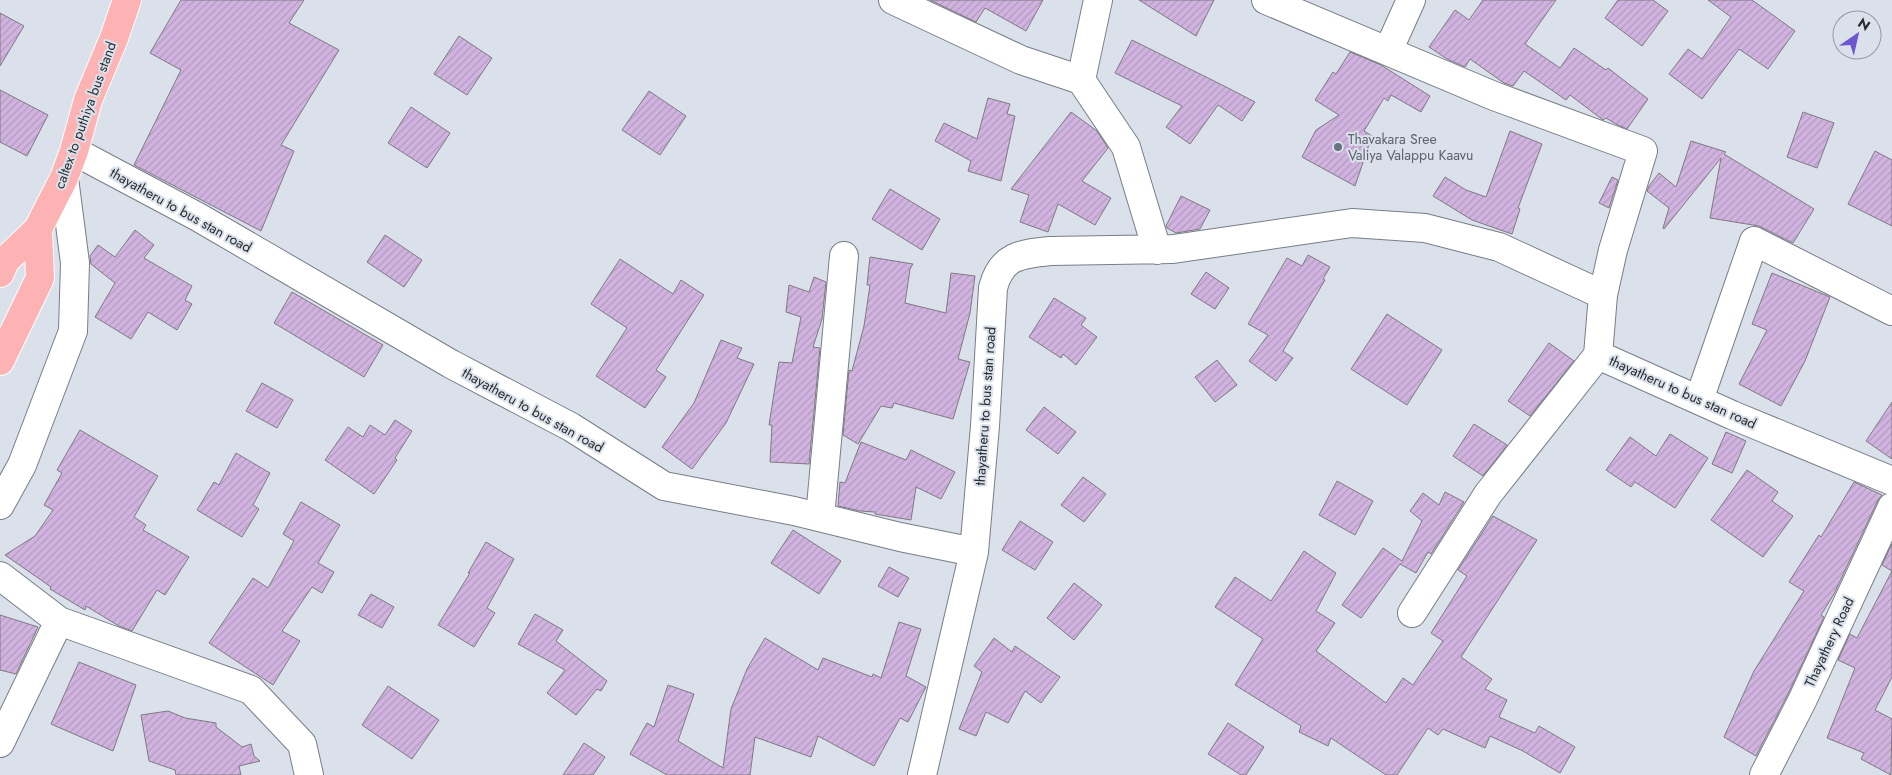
<svg xmlns="http://www.w3.org/2000/svg" width="1892" height="775" viewBox="0 0 1892 775" font-family="Jost,sans-serif">
<style>
.building{fill:url(#building-hatch);stroke:#7f7982}
.lines{fill:none;stroke-linecap:round;stroke-linejoin:round}
.minor-casing{stroke:#777e87;stroke-width:30}
.major-casing{stroke:#fff;stroke-width:30}
.minor{stroke:#fff;stroke-width:28}
.major{stroke:#fdb3b4;stroke-width:28}
.worship-dot{fill:#6b7280;stroke:#dae1eb;stroke-width:2}
.labels{text-anchor:middle;dominant-baseline:central;stroke-width:4;stroke-linejoin:round;paint-order:stroke}
.street-label{font-size:14px;fill:#292c30;stroke:#dae1eb}
.worship-label{font-size:14px;fill:#5b616d;stroke:#dae1eb;text-anchor:start}
</style>
<defs>
<pattern id="building-hatch" width="6" height="6" patternUnits="userSpaceOnUse" patternTransform="scale(1.25)"><rect width="6" height="6" fill="#d1b3df"/><path d="M-1 1l2-2M0 6l6-6M5 7l2-2" fill="none" stroke="#b39ac0"/></pattern>
</defs>
<rect width="100%" height="100%" fill="#dae1eb"/>
<path class="building" d="M 181,0 L 304,0 L 289,23 L 339,50 L 281,145 L 294,151 L 261,231 L 134,165 L 181,70 L 150,53 Z
M 930,0 L 1043,0 L 1026,31 L 985,8 L 976,22 Z
M 1139,0 L 1214,0 L 1196,36 Z
M 1483,0 L 1556,0 L 1525,44 L 1560,68 L 1574,48 L 1606,70 L 1608,68 L 1648,99 L 1627,129 L 1616,124 L 1606,118 L 1603,120 L 1570,95 L 1566,100 L 1524,71 L 1513,86 L 1504,83 L 1470,59 L 1465,67 L 1447,59 L 1429,47 L 1455,10 L 1469,20 Z
M 1618,0 L 1653,0 L 1668,11 L 1642,46 L 1605,18 Z
M 1708,0 L 1752,0 L 1795,31 L 1768,69 L 1739,49 L 1702,99 L 1669,74 L 1688,49 L 1702,59 L 1731,17 Z
M 0,13 L 24,26 L 0,66 Z
M 459,36 L 492,58 L 467,95 L 434,74 Z
M 1132,40 L 1228,88 L 1255,102 L 1242,121 L 1218,105 L 1190,144 L 1166,127 L 1182,106 L 1115,73 Z
M 1350,52 L 1381,65 L 1430,96 L 1421,112 L 1391,95 L 1388,101 L 1384,98 L 1364,131 L 1372,136 L 1355,186 L 1302,157 L 1316,130 L 1339,115 L 1315,100 L 1333,72 L 1336,74 Z
M 0,90 L 48,115 L 27,156 L 0,142 Z
M 649,91 L 686,116 L 660,155 L 622,130 Z
M 988,98 L 1010,104 L 1007,114 L 1015,116 L 1001,181 L 968,171 L 971,161 L 935,141 L 944,123 L 977,139 Z
M 411,107 L 450,133 L 427,168 L 388,143 Z
M 1071,112 L 1097,131 L 1108,148 L 1082,181 L 1111,198 L 1095,225 L 1058,204 L 1048,232 L 1020,222 L 1029,195 L 1011,189 Z
M 1803,112 L 1834,123 L 1817,168 L 1787,157 Z
M 1510,131 L 1542,144 L 1518,208 L 1520,209 L 1512,234 L 1472,220 L 1433,196 L 1445,177 L 1466,190 L 1486,197 Z
M 1691,141 L 1726,152 L 1724,154 L 1814,209 L 1793,243 L 1759,226 L 1710,218 L 1721,158 L 1664,229 L 1663,228 L 1669,208 L 1647,191 L 1649,186 L 1659,173 L 1676,187 Z
M 1875,151 L 1892,160 L 1892,226 L 1848,204 Z
M 1612,177 L 1618,180 L 1609,208 L 1599,203 Z
M 890,189 L 940,219 L 922,250 L 872,219 Z
M 1181,196 L 1210,210 L 1200,229 L 1176,233 L 1167,228 L 1166,226 Z
M 135,230 L 154,245 L 144,258 L 192,286 L 185,300 L 192,304 L 177,330 L 148,312 L 131,339 L 95,317 L 115,283 L 91,264 L 90,256 L 98,245 L 115,257 Z
M 385,235 L 422,260 L 404,287 L 367,262 Z
M 1308,255 L 1330,267 L 1323,279 L 1325,280 L 1283,351 L 1293,358 L 1276,381 L 1249,361 L 1268,335 L 1248,324 L 1287,258 L 1302,266 Z
M 870,257 L 913,264 L 910,269 L 905,303 L 946,313 L 951,273 L 975,276 L 970,313 L 958,359 L 970,362 L 953,419 L 894,403 L 892,408 L 881,406 L 858,444 L 843,435 L 849,370 L 852,371 L 864,326 L 870,285 L 867,285 Z
M 620,259 L 673,294 L 681,280 L 704,295 L 656,370 L 666,377 L 645,408 L 596,376 L 627,328 L 591,304 Z
M 1206,272 L 1229,288 L 1215,309 L 1191,294 Z
M 1772,273 L 1830,297 L 1805,361 L 1781,406 L 1739,384 L 1767,330 L 1752,324 Z
M 814,277 L 826,282 L 822,319 L 813,347 L 820,348 L 809,464 L 770,462 L 772,425 L 769,425 L 779,362 L 792,363 L 801,317 L 786,312 L 789,285 L 809,292 Z
M 292,292 L 383,345 L 364,377 L 274,323 Z
M 1054,298 L 1086,318 L 1081,325 L 1097,337 L 1076,365 L 1063,354 L 1061,358 L 1029,337 Z
M 1387,314 L 1442,350 L 1407,405 L 1351,369 Z
M 721,340 L 742,348 L 737,358 L 754,364 L 726,423 L 692,469 L 662,447 L 694,403 Z
M 1549,343 L 1574,361 L 1530,416 L 1508,401 Z
M 1217,360 L 1237,385 L 1215,402 L 1195,377 Z
M 262,383 L 293,400 L 277,428 L 246,411 Z
M 1892,402 L 1892,459 L 1866,441 Z
M 1044,407 L 1076,432 L 1058,454 L 1026,430 Z
M 395,420 L 412,431 L 395,458 L 397,460 L 374,494 L 325,460 L 348,427 L 363,437 L 370,425 L 385,435 Z
M 1474,424 L 1507,445 L 1483,476 L 1453,456 Z
M 80,430 L 158,476 L 134,517 L 146,525 L 143,530 L 189,557 L 165,595 L 157,590 L 132,631 L 119,626 L 86,606 L 85,610 L 50,589 L 51,587 L 5,555 L 35,536 L 53,510 L 44,505 L 62,473 L 57,470 Z
M 1726,432 L 1746,441 L 1732,473 L 1712,464 Z
M 1670,434 L 1708,458 L 1675,508 L 1635,482 L 1631,487 L 1606,470 L 1630,437 L 1656,456 Z
M 861,442 L 906,460 L 911,450 L 955,472 L 941,499 L 916,487 L 911,520 L 875,514 L 875,512 L 860,511 L 838,506 L 840,482 L 845,483 Z
M 236,453 L 270,473 L 253,505 L 259,509 L 242,537 L 197,510 L 214,482 L 219,485 Z
M 1747,470 L 1778,492 L 1772,501 L 1793,516 L 1763,557 L 1711,520 Z
M 1083,477 L 1106,494 L 1084,522 L 1061,505 Z
M 1337,481 L 1373,501 L 1355,535 L 1319,515 Z
M 1854,482 L 1882,495 L 1878,500 L 1834,594 L 1821,615 L 1824,617 L 1788,694 L 1756,756 L 1724,737 L 1754,671 L 1804,591 L 1789,582 L 1819,535 L 1821,537 Z
M 1445,492 L 1464,502 L 1431,554 L 1428,552 L 1416,573 L 1400,564 L 1361,618 L 1342,605 L 1383,548 L 1402,561 L 1422,521 L 1410,511 L 1423,493 L 1439,505 Z
M 301,502 L 340,525 L 318,563 L 334,572 L 322,593 L 312,587 L 282,631 L 300,641 L 273,685 L 209,643 L 253,578 L 268,588 L 294,541 L 283,534 Z
M 1493,516 L 1537,540 L 1461,657 L 1492,679 L 1485,689 L 1507,700 L 1499,717 L 1535,733 L 1539,726 L 1575,747 L 1560,773 L 1523,751 L 1490,736 L 1485,748 L 1443,729 L 1438,735 L 1428,728 L 1397,775 L 1386,775 L 1331,738 L 1328,746 L 1299,732 L 1301,726 L 1235,685 L 1263,639 L 1215,607 L 1235,577 L 1271,601 L 1304,551 L 1336,573 L 1316,611 L 1335,623 L 1316,651 L 1386,703 L 1403,678 L 1413,685 L 1443,641 L 1431,633 L 1467,576 L 1458,570 Z
M 1020,521 L 1053,542 L 1035,570 L 1002,550 Z
M 793,530 L 841,561 L 819,594 L 771,563 Z
M 486,542 L 514,559 L 487,608 L 495,613 L 474,647 L 438,625 L 470,573 L 468,573 Z
M 1892,544 L 1892,677 L 1875,710 L 1892,719 L 1891,775 L 1861,759 L 1864,753 L 1827,738 L 1855,668 L 1838,660 L 1850,634 L 1857,638 L 1892,571 L 1882,565 Z
M 889,567 L 909,578 L 898,597 L 878,586 Z
M 1074,583 L 1102,605 L 1074,640 L 1047,618 Z
M 371,594 L 394,607 L 382,628 L 358,615 Z
M 535,614 L 563,630 L 556,641 L 607,681 L 601,691 L 597,689 L 576,715 L 547,693 L 565,670 L 518,644 Z
M 0,615 L 38,627 L 16,674 L 0,670 Z
M 899,622 L 921,629 L 906,676 L 926,687 L 908,722 L 900,718 L 874,766 L 818,736 L 811,757 L 755,737 L 750,775 L 667,775 L 630,754 L 647,723 L 654,727 L 668,685 L 694,694 L 678,741 L 723,768 L 731,709 L 747,669 L 765,638 L 818,670 L 823,658 L 872,677 L 873,674 L 881,678 Z
M 994,638 L 1012,652 L 1015,646 L 1060,677 L 1041,703 L 1025,691 L 1008,723 L 986,712 L 976,736 L 959,729 L 982,672 L 974,666 Z
M 79,662 L 136,685 L 113,751 L 51,724 Z
M 388,686 L 439,720 L 412,759 L 362,725 Z
M 168,711 L 185,718 L 216,723 L 216,727 L 242,747 L 251,744 L 254,756 L 260,761 L 239,766 L 241,775 L 176,775 L 175,770 L 149,761 L 141,715 Z
M 1228,723 L 1264,747 L 1246,775 L 1241,775 L 1208,754 Z
M 584,743 L 605,757 L 593,775 L 563,775 Z"/>
<g class="lines">
<g class="minor-casing">
<path id="minor" d="M 893,0 L 1021,60 L 1081,80 L 1126,147 L 1157,250
M 1266,0 L 1494,96 L 1643,151 L 1613,250 L 1603,295
M 1388,51 L 1411,0
M 1081,80 L 1098,0
M 74,151 L 198,217 L 451,364 L 571,427 L 664,486 L 794,511 L 900,537 L 974,552 L 985,426 L 993,288 C 1001,256 1020,254 1050,251 L 1173,249 L 1352,223 L 1425,228 L 1499,247 L 1603,295 L 1598,355 L 1732,415 L 1892,481
M 1699,400 L 1754,241 L 1892,311
M 0,505 L 22,465 L 73,331 L 75,263 L 64,178
M 820,517 L 844,256
M 0,576 L 59,621 L 251,690 L 302,744 L 309,775
M 1412,613 L 1488,494 L 1598,355
M 0,743 L 59,621
M 922,775 L 974,552
M 1764,775 L 1802,701 L 1892,507"/>
</g>
<g class="major-casing">
<path id="major" d="M 0,273 L 5,261 L 38,229 L 64,178 L 74,151 L 88,100 L 114,38 L 127,0
M 0,361 L 40,278 L 38,229"/>
</g>
<use href="#minor" class="minor"/>
<use href="#major" class="major"/>
</g>
<circle class="worship-dot" cx="1338" cy="147" r="5"/>
<g class="labels">
<g class="street-label">
<text transform="translate(85 115) rotate(-70)">caltex to puthiya bus stand</text>
<text transform="translate(181 210) rotate(29)">thayatheru to bus stan road</text>
<text transform="translate(1683 392) rotate(24)">thayatheru to bus stan road</text>
<text transform="translate(985 406) rotate(-86)">thayatheru to bus stan road</text>
<text transform="translate(533 410) rotate(29)">thayatheru to bus stan road</text>
<text transform="translate(1829 642) rotate(-65)">Thayathery Road</text>
</g>
<g class="worship-label">
<text x="1348" y="139">Thavakara Sree<tspan x="1348" dy="16">Valiya Valappu Kaavu</tspan></text>
</g>
</g>
<g transform="translate(1857 35) rotate(34)"><circle r="24" fill="#dae1eb" stroke="#9399a0"/>
<path d="M0-4L9 19L0 12L-9 19Z" fill="#6d57d1"/>
<text y="-8" font-size="14" font-weight="bold" text-anchor="middle" fill="#292c30">N</text>
</g>
</svg>
